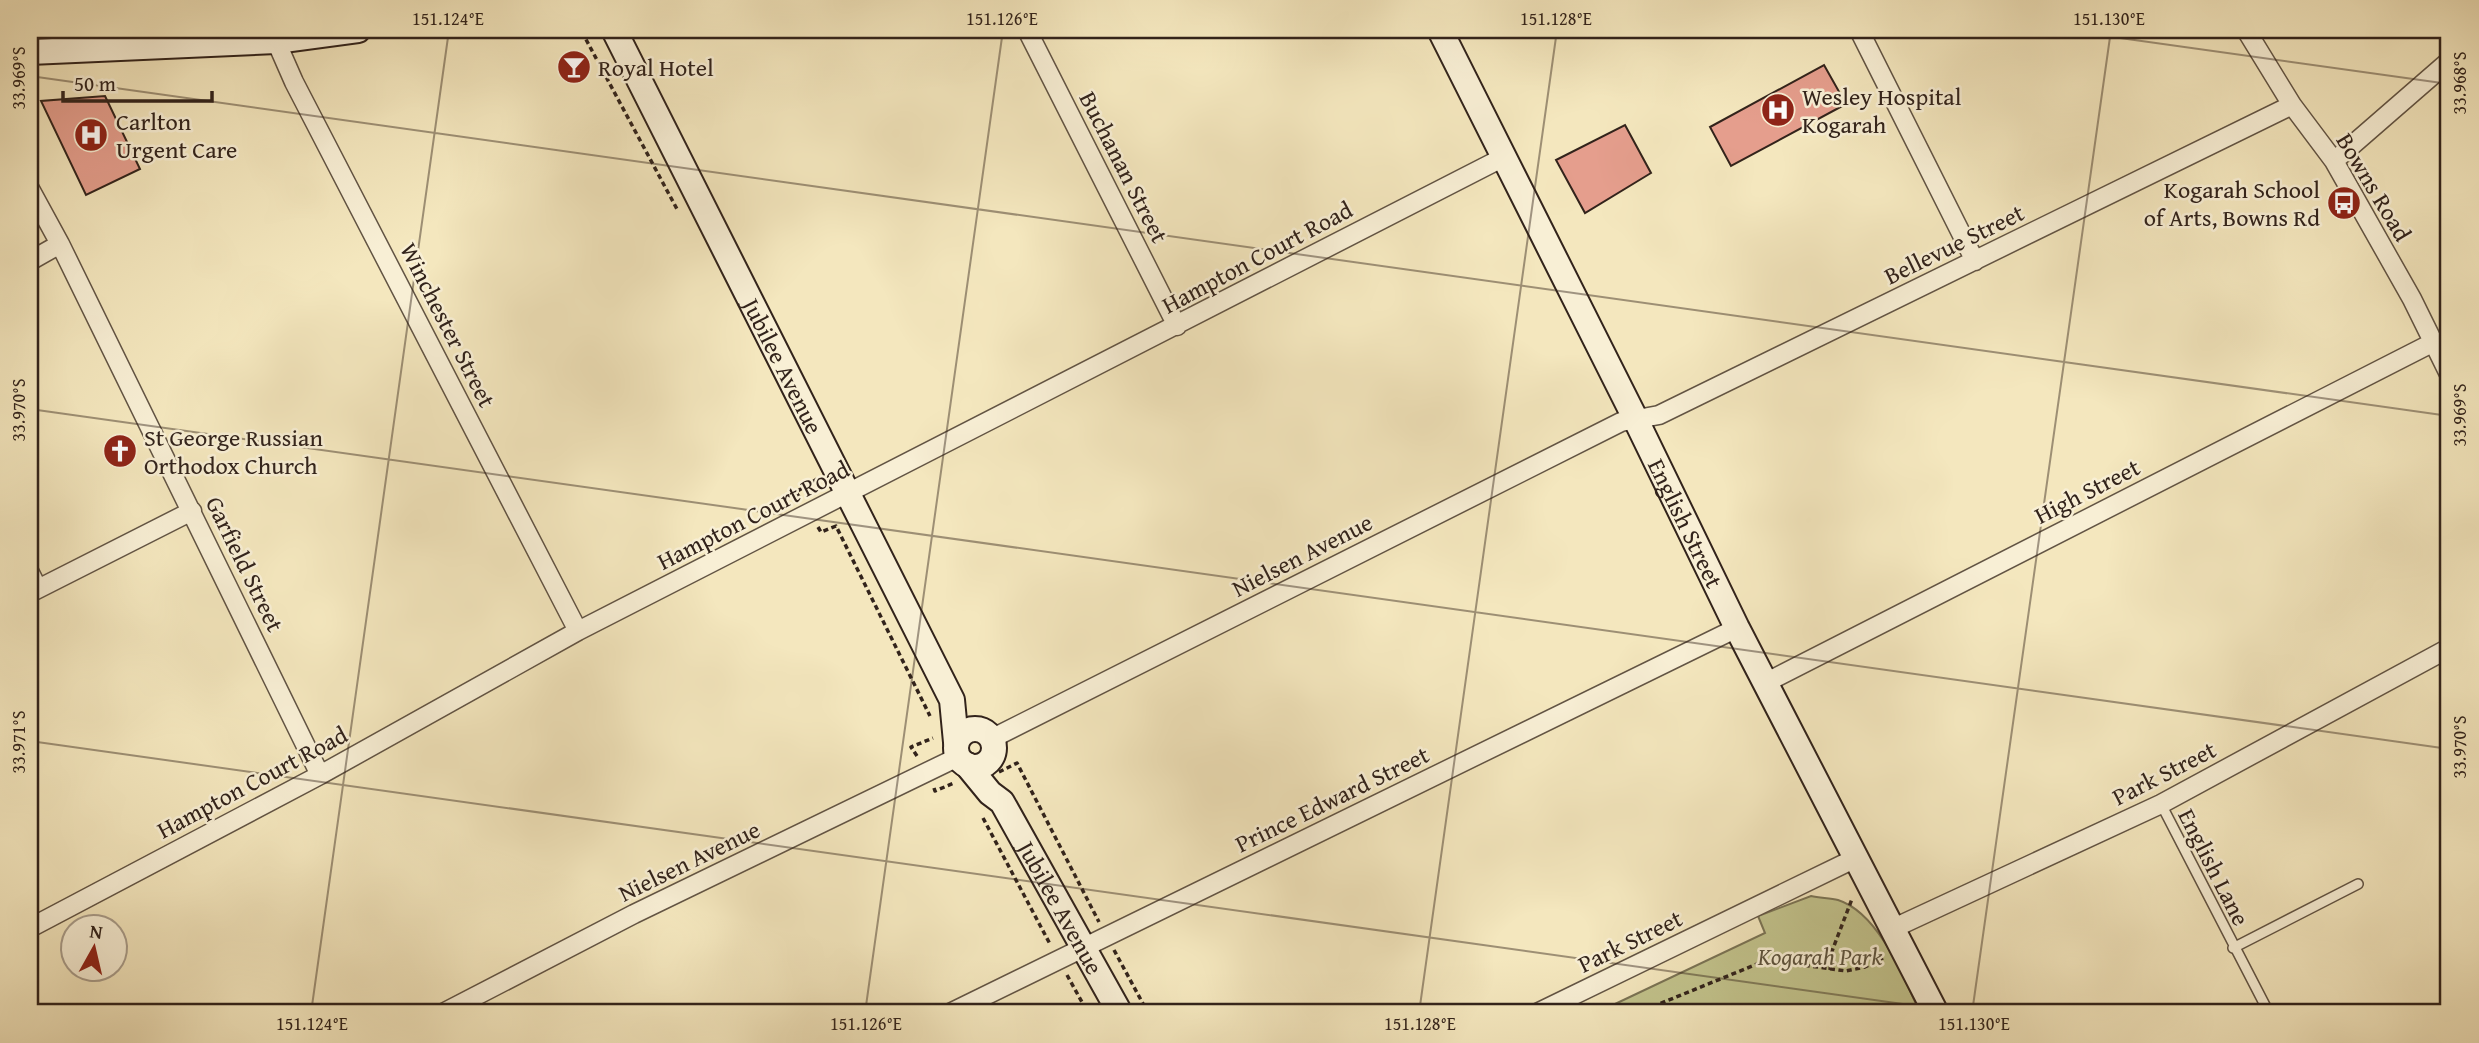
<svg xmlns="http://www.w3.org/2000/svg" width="2479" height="1043" viewBox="0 0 2479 1043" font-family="'Gentium Book Plus',serif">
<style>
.green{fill:#c2c38c;stroke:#7a7354;stroke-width:2}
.building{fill:#e59e8d;stroke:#32231b;stroke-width:2}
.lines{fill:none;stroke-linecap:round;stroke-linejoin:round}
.lane-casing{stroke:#625444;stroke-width:12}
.street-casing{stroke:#625444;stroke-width:21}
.secondary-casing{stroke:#32231b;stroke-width:28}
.path{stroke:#32231b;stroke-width:3.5;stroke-dasharray:5 3.5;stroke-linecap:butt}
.lane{stroke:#f8efd5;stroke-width:9}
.street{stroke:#f8efd5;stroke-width:18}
.secondary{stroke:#f8efd5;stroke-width:24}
.ticks{fill:none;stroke:#32231b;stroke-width:2;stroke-opacity:0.45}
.labels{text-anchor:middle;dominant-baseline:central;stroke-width:5;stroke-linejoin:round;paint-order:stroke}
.poi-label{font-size:24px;fill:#32231b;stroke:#f8efd5;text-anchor:start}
.street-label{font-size:24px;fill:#32231b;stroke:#f8efd5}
.park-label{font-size:24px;font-style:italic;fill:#5d533d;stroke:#f8efd5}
.neatline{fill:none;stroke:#32231b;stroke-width:2.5}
.ticks-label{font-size:18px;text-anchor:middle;fill:#32231b}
</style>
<rect width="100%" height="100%" fill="#f4e7be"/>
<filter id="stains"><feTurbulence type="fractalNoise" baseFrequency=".00286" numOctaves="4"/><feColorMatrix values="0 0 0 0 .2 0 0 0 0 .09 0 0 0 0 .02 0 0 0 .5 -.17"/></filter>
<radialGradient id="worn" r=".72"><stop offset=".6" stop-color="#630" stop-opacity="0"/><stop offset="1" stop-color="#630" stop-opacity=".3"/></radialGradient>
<path class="green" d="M 1811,896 C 1820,898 1830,898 1838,900 C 1879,913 1904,978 1920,1013 L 1596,1013 L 1765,933 L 1758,916 Z"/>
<path class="building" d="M 1824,65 L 1846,104 L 1731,166 L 1710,127 Z
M 105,96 L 140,169 L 86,195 L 41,101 Z
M 1625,125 L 1651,173 L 1585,213 L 1556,160 Z"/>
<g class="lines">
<g class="lane-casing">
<path id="lane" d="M 30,563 L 42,587
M 2161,804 L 2269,1013
M 2233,948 L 2358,884"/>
</g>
<g class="street-casing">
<path id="street" d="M 1027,30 L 1177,326
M 1859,30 L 1975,261
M 2246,30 L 2292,105 L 2334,161 L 2412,299 L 2449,374
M 276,41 L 294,82 L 578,631
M 2334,161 L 2449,61
M 30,189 L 60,244 L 320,775
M 30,261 L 60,244
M 30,593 L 192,511
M 1765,683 L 2432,343
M 991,739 L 1621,422 L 1659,415 L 2292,105
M 30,928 L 320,775 L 578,631 L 1504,157
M 1894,928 L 2161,804 L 2449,648
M 443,1013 L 634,914 L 958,757
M 950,1013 L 1737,628
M 1537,1013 L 1858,857
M 2448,1013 L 2449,1013"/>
</g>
<g class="secondary-casing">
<g id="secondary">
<path id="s1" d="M 614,30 L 952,700 L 956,742"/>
<path id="s2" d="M 1440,30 L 1635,418 L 1737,628 L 1936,1013"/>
<path d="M 30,52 L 276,41 L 358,30"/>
<circle cx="975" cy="748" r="19"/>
<path id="s3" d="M 967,765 L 990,793 L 1002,802 L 1120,1013"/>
</g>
</g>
<path class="path" d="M 582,32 L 678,211
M 799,497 L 796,492 L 817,479
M 818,527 L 821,532 L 836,526 L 930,716
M 917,756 L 911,747 L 933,738
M 999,772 L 1017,763 L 1099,922
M 934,788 L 935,791 L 954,783
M 983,818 L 1050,944
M 1114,950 L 1148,1013
M 1830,970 L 1832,951 L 1852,899
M 1067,975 L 1088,1013
M 1637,1013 L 1767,960 L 1846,971 L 1865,967 L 1883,958"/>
<use href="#lane" class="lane"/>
<use href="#street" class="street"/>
<use href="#secondary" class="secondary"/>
</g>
<path class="ticks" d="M 2063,30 L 2449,84M 30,76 L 2449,416M 30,409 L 2449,749M 30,741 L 1967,1013M 311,1013 L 449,30M 865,1013 L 1003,30M 1419,1013 L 1557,30M 1972,1013 L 2111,30"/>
<defs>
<g id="bar-disc" transform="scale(1.75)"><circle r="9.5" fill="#8f2418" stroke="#f8efd5"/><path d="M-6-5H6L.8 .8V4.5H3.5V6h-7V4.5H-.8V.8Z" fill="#fff"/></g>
<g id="hospital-disc" transform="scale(1.75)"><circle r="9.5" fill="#8f2418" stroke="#f8efd5"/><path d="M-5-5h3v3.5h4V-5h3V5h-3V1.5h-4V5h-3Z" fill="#fff"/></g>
<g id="bus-disc" transform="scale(1.75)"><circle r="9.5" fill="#8f2418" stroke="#f8efd5"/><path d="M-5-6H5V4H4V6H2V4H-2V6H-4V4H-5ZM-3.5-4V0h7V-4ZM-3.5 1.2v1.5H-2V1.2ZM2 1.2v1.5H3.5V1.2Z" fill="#fff"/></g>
<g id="church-disc" transform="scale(1.75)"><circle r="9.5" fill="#8f2418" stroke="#f8efd5"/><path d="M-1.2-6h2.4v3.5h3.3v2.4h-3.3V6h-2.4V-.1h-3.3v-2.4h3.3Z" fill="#fff"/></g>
</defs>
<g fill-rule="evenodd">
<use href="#bar-disc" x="574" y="67"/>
<use href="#hospital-disc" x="1778" y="110"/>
<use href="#hospital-disc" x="91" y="135"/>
<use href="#bus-disc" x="2344" y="203"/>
<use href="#church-disc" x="120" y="451"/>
</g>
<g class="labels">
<g class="poi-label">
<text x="598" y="67">Royal Hotel</text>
<text x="1802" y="96">Wesley Hospital<tspan x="1802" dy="28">Kogarah</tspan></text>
<text x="116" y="121">Carlton<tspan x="116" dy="28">Urgent Care</tspan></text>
<text x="2320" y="189" text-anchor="end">Kogarah School<tspan x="2320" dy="28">of Arts, Bowns Rd</tspan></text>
<text x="144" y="437">St George Russian<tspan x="144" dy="28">Orthodox Church</tspan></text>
</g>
<g class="street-label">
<text transform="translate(1124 167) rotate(63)">Buchanan Street</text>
<text transform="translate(2374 187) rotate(59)">Bowns Road</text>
<text transform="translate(1954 244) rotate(-26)">Bellevue Street</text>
<text transform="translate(1257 257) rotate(-28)">Hampton Court Road</text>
<text transform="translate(448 325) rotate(63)">Winchester Street</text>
<text stroke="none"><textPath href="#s1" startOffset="376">Jubilee Avenue</textPath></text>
<text transform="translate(2087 491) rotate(-27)">High Street</text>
<text transform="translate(753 515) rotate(-27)">Hampton Court Road</text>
<text stroke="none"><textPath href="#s2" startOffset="551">English Street</textPath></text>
<text transform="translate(1302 555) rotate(-27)">Nielsen Avenue</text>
<text transform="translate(245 564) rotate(64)">Garfield Street</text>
<text transform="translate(2164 773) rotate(-27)">Park Street</text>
<text transform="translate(252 782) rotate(-28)">Hampton Court Road</text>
<text transform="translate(1332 799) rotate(-26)">Prince Edward Street</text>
<text transform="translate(689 861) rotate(-26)">Nielsen Avenue</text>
<text transform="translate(2214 867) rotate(63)">English Lane</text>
<text stroke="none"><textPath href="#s3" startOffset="172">Jubilee Avenue</textPath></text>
<text transform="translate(1630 941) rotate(-26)">Park Street</text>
</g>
<g class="park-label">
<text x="1820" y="956">Kogarah Park</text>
</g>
</g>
<rect width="2479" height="1043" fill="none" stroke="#f4e7be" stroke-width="77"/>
<g transform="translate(94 948) rotate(8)"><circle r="33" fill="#f8efd5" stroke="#a99d8b" stroke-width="2"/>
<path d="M0-5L12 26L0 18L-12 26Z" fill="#8f2418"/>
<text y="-10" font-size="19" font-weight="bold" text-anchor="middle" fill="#32231b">N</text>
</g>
<path d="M63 91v10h149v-10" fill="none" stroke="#32231b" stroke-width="3.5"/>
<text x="74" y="91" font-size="21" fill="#32231b" stroke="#f8efd5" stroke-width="5" paint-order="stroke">50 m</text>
<rect x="38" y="38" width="2402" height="966" class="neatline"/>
<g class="ticks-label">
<text x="448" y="25">151.124°E</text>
<text x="1002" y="25">151.126°E</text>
<text x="1556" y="25">151.128°E</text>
<text x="2109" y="25">151.130°E</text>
<text transform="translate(19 78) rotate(-90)" y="6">33.969°S</text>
<text transform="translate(2460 83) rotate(-90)" y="6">33.968°S</text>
<text transform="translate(19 410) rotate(-90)" y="6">33.970°S</text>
<text transform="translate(2460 415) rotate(-90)" y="6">33.969°S</text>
<text transform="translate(19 742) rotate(-90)" y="6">33.971°S</text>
<text transform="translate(2460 747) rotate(-90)" y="6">33.970°S</text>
<text x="312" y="1030">151.124°E</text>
<text x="866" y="1030">151.126°E</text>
<text x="1420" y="1030">151.128°E</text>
<text x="1974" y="1030">151.130°E</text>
</g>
<rect width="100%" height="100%" filter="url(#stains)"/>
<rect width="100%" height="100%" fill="url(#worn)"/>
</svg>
